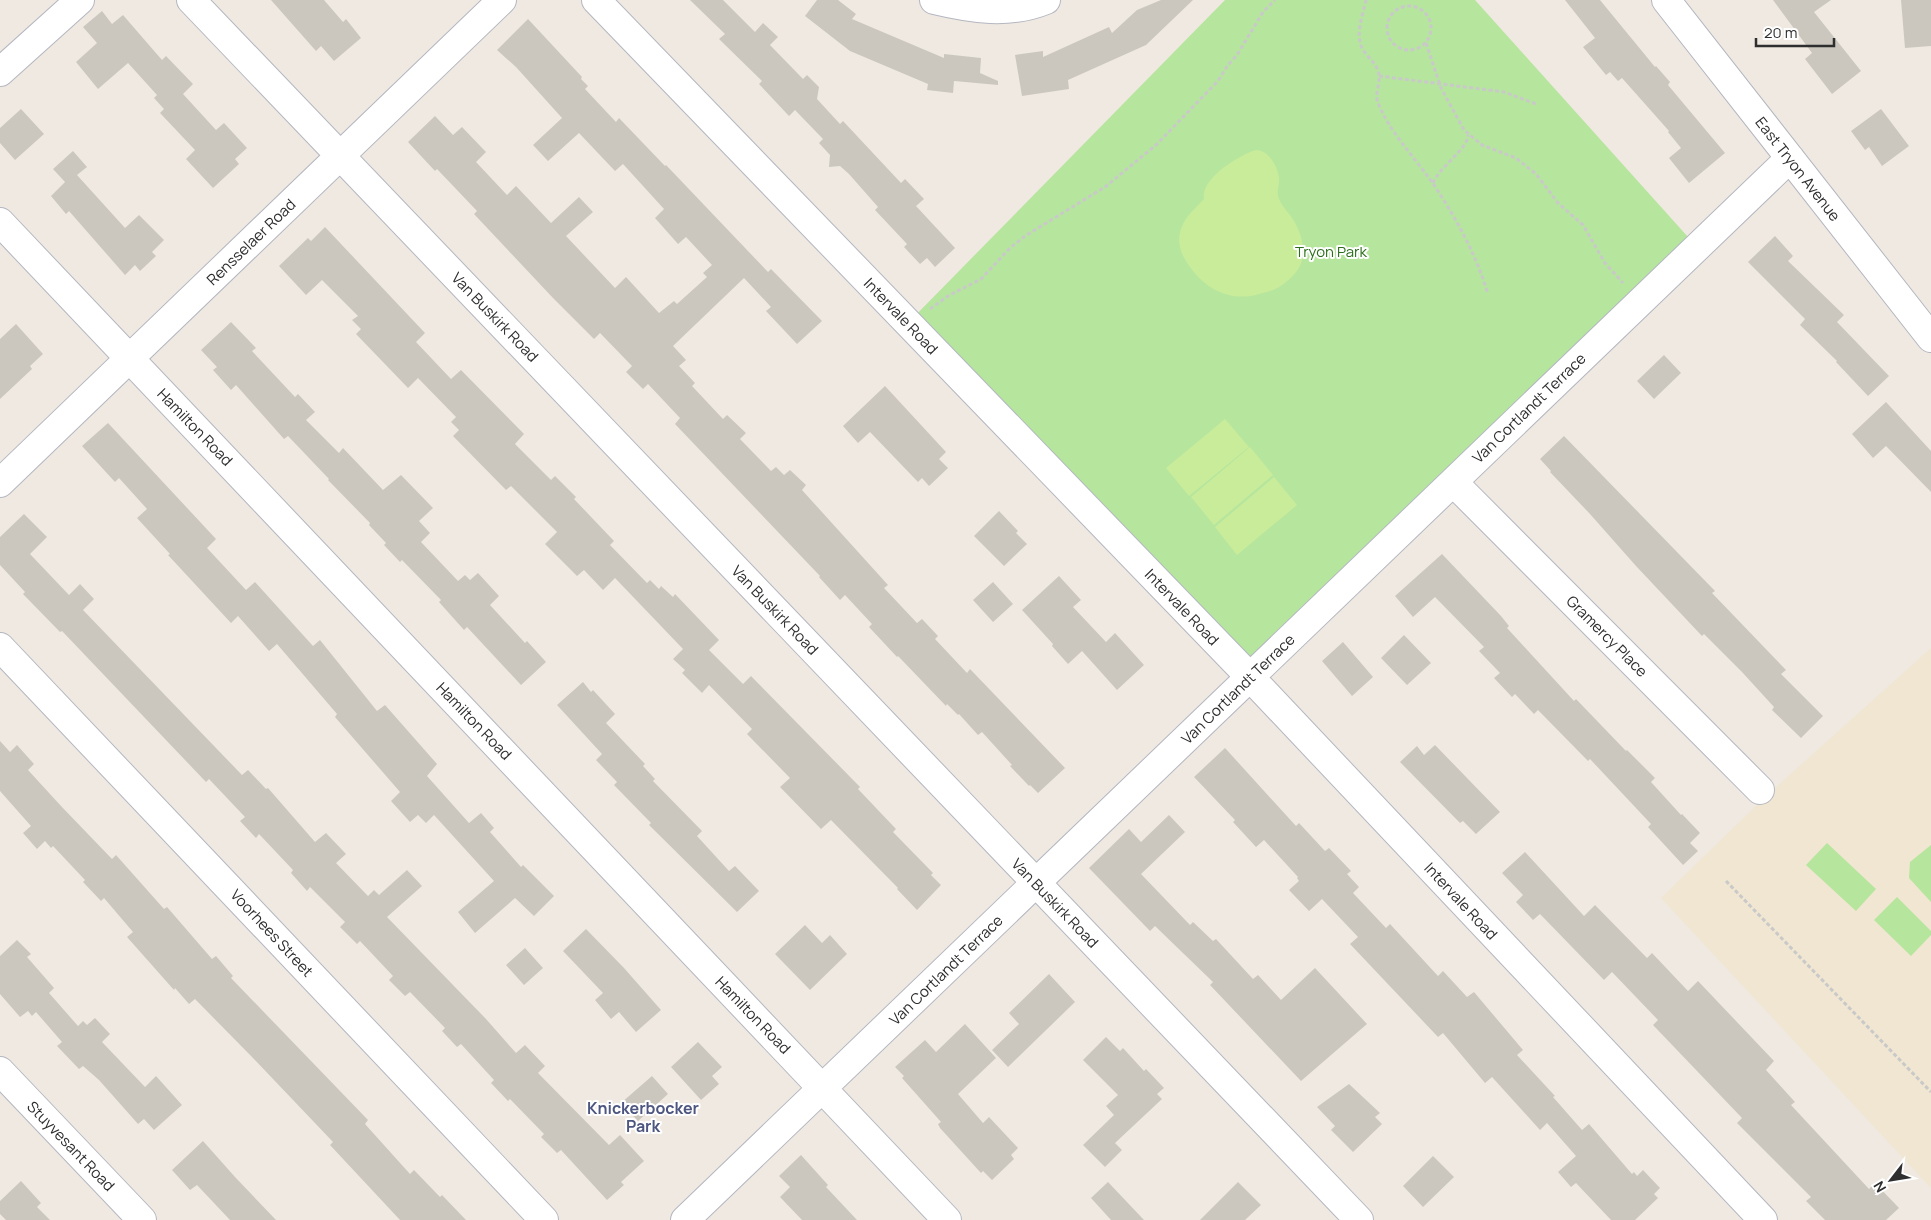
<svg xmlns="http://www.w3.org/2000/svg" width="1931" height="1220" viewBox="0 0 1931 1220" font-family="Manrope,sans-serif">
<style>
.education{fill:#f0e6d1}
.green{fill:#b6e59e}
.pitch{fill:#c9ec9a}
.building{fill:#cbc7bf}
.lines{fill:none;stroke-linecap:round;stroke-linejoin:round}
.street-casing{stroke:#b4b7c1;stroke-width:30}
.path{stroke:#c9c9c9;stroke-width:3;stroke-dasharray:4 2.5;stroke-linecap:butt}
.street{stroke:#fff;stroke-width:28}
.labels{text-anchor:middle;dominant-baseline:central;stroke-width:4;stroke-linejoin:round;paint-order:stroke}
.street-label{font-size:15px;fill:#2e2e2e;stroke:#fff}
.park-label{font-size:15px;fill:#2c6e1b;stroke:#fff}
.neighbourhood-label{font-size:16px;font-weight:bold;fill:#4d5680;stroke:#fff}
</style>
<rect width="100%" height="100%" fill="#efe9e1"/>
<path class="education" d="M 1931,648 L 1931,1188 L 1661,898 L 1765,797 Z"/>
<path class="green" d="M 1225,0 L 1475,0 L 1697,247 L 1250,677 L 908,323 Z
M 1827,843 L 1876,889 L 1856,911 L 1806,865 Z
M 1931,845 L 1931,902 L 1909,878 L 1910,862 Z
M 1897,897 L 1931,931 L 1931,935 L 1911,956 L 1874,920 Z"/>
<path class="pitch" d="M 1256,150 C 1268,150 1277,165 1279,177 C 1280,183 1277,189 1278,196 C 1280,203 1285,209 1290,215 C 1298,226 1304,240 1303,254 C 1303,265 1295,275 1286,282 C 1279,288 1272,291 1263,293 C 1231,304 1203,289 1186,261 C 1180,252 1177,240 1181,229 C 1186,215 1195,209 1204,199 C 1200,179 1239,155 1256,150 Z
M 1225,419 L 1249,447 L 1189,496 L 1166,468 Z
M 1250,447 L 1273,475 L 1214,525 L 1191,497 Z
M 1274,477 L 1297,505 L 1237,555 L 1215,527 Z"/>
<path class="building" d="M 271,0 L 324,0 L 343,22 L 346,19 L 361,38 L 334,61 L 321,46 L 316,51 Z
M 690,0 L 723,0 L 755,32 L 763,23 L 778,37 L 770,45 L 803,79 L 807,75 L 819,87 L 817,99 L 840,124 L 843,121 L 901,183 L 905,179 L 924,199 L 916,206 L 955,248 L 935,267 L 927,258 L 920,264 L 904,247 L 907,244 L 875,210 L 878,207 L 849,174 L 840,166 L 829,167 L 830,155 L 819,143 L 823,139 L 795,110 L 789,116 L 759,84 L 762,81 L 719,39 L 725,34 Z
M 817,0 L 838,0 L 856,14 L 852,19 L 944,58 L 944,54 L 981,58 L 980,73 L 998,81 L 998,85 L 954,81 L 953,93 L 927,90 L 928,84 L 850,51 L 805,16 Z
M 1161,0 L 1193,0 L 1146,45 L 1068,80 L 1069,89 L 1022,96 L 1015,55 L 1043,51 L 1043,57 L 1109,27 L 1112,33 L 1137,10 Z
M 1565,0 L 1600,0 L 1655,67 L 1656,66 L 1670,82 L 1668,85 L 1725,153 L 1689,183 L 1669,158 L 1681,148 L 1668,132 L 1669,131 L 1622,78 L 1618,81 L 1610,72 L 1606,75 L 1583,47 L 1595,38 Z
M 1773,0 L 1831,0 L 1814,12 L 1861,71 L 1832,94 L 1805,59 L 1812,53 Z
M 1901,0 L 1931,0 L 1931,46 L 1905,48 Z
M 102,11 L 112,24 L 123,15 L 162,60 L 166,56 L 193,84 L 183,94 L 216,130 L 224,123 L 247,148 L 235,159 L 239,164 L 213,188 L 186,159 L 195,150 L 160,113 L 164,109 L 154,98 L 157,95 L 128,63 L 98,89 L 76,62 L 97,43 L 83,27 Z
M 528,19 L 582,77 L 581,79 L 588,86 L 585,89 L 616,122 L 619,118 L 665,166 L 666,165 L 768,272 L 771,269 L 822,321 L 797,344 L 766,311 L 771,307 L 744,278 L 673,346 L 686,360 L 679,366 L 695,383 L 692,386 L 723,419 L 727,415 L 746,433 L 740,439 L 771,471 L 776,467 L 784,475 L 790,470 L 806,485 L 802,490 L 888,585 L 884,588 L 917,623 L 922,619 L 938,636 L 935,639 L 967,673 L 970,669 L 1065,768 L 1038,793 L 1030,785 L 1029,786 L 1010,766 L 1012,765 L 982,732 L 978,735 L 959,714 L 958,715 L 947,704 L 946,706 L 898,656 L 897,657 L 869,627 L 872,624 L 845,595 L 840,600 L 819,577 L 820,576 L 675,424 L 680,418 L 648,384 L 643,389 L 626,372 L 632,366 L 600,333 L 594,339 L 553,298 L 474,214 L 477,211 L 437,169 L 435,171 L 408,142 L 435,116 L 453,135 L 462,127 L 486,152 L 476,162 L 507,195 L 516,186 L 551,223 L 579,197 L 593,212 L 566,236 L 615,288 L 626,277 L 659,313 L 674,301 L 677,304 L 707,277 L 703,273 L 712,265 L 686,237 L 678,244 L 655,218 L 664,209 L 623,164 L 615,171 L 579,133 L 548,161 L 533,145 L 562,118 L 516,67 L 497,50 Z
M 21,109 L 44,134 L 15,160 L 0,143 L 0,128 Z
M 1881,109 L 1909,146 L 1882,166 L 1869,147 L 1865,150 L 1851,131 Z
M 73,151 L 87,167 L 77,175 L 125,228 L 139,215 L 164,240 L 152,252 L 156,256 L 140,271 L 135,265 L 125,275 L 69,211 L 66,214 L 51,196 L 65,182 L 53,169 Z
M 325,227 L 425,333 L 416,342 L 451,379 L 461,370 L 524,434 L 515,444 L 551,480 L 555,476 L 576,497 L 574,499 L 614,541 L 610,545 L 647,583 L 650,580 L 659,589 L 661,586 L 673,597 L 675,594 L 719,640 L 709,650 L 743,684 L 751,676 L 860,787 L 858,789 L 896,829 L 893,832 L 933,873 L 931,875 L 941,885 L 917,910 L 897,889 L 898,888 L 831,820 L 821,829 L 780,787 L 790,778 L 747,734 L 752,729 L 709,685 L 702,693 L 682,673 L 685,670 L 673,659 L 683,649 L 615,578 L 603,590 L 584,570 L 577,576 L 545,544 L 557,532 L 511,486 L 506,490 L 453,436 L 459,430 L 451,422 L 456,417 L 418,378 L 408,388 L 356,334 L 361,329 L 352,320 L 358,316 L 322,280 L 306,295 L 279,266 L 308,238 L 311,241 Z
M 1775,236 L 1793,256 L 1788,261 L 1844,315 L 1837,322 L 1889,376 L 1868,396 L 1836,362 L 1837,361 L 1800,325 L 1805,319 L 1748,262 Z
M 231,322 L 256,348 L 252,351 L 295,397 L 298,394 L 315,412 L 306,420 L 339,453 L 343,448 L 383,490 L 401,475 L 433,508 L 419,521 L 430,533 L 421,542 L 458,581 L 465,575 L 470,580 L 478,573 L 499,596 L 490,605 L 525,643 L 527,641 L 546,662 L 521,685 L 467,627 L 464,630 L 439,602 L 441,600 L 402,560 L 400,562 L 384,545 L 386,543 L 369,525 L 370,523 L 328,480 L 329,479 L 288,436 L 284,439 L 236,385 L 231,390 L 213,370 L 217,367 L 201,350 Z
M 16,324 L 43,354 L 30,366 L 32,369 L 0,399 L 0,339 Z
M 1664,355 L 1681,373 L 1654,399 L 1637,381 Z
M 885,386 L 946,452 L 939,459 L 948,468 L 929,486 L 922,478 L 918,482 L 870,432 L 858,443 L 843,426 Z
M 1886,402 L 1931,451 L 1931,492 L 1886,446 L 1873,458 L 1852,434 Z
M 108,423 L 216,539 L 207,548 L 246,590 L 255,582 L 313,646 L 320,640 L 377,711 L 385,705 L 437,764 L 427,776 L 469,823 L 481,813 L 494,828 L 490,832 L 521,867 L 523,865 L 554,896 L 534,916 L 515,898 L 475,933 L 458,912 L 494,881 L 434,815 L 426,823 L 418,815 L 410,822 L 391,801 L 400,792 L 335,717 L 337,714 L 277,644 L 269,651 L 238,616 L 231,623 L 168,555 L 170,554 L 137,518 L 147,509 L 119,478 L 115,482 L 82,446 Z
M 1564,436 L 1715,591 L 1712,593 L 1786,670 L 1781,674 L 1823,716 L 1801,738 L 1772,710 L 1774,707 L 1742,672 L 1704,634 L 1702,636 L 1636,566 L 1590,514 L 1550,472 L 1551,471 L 1540,459 Z
M 999,511 L 1018,531 L 1016,533 L 1027,544 L 1004,566 L 974,536 Z
M 24,514 L 47,537 L 30,554 L 69,595 L 80,584 L 94,599 L 83,610 L 242,775 L 248,770 L 266,789 L 268,788 L 315,842 L 326,833 L 346,854 L 336,863 L 368,896 L 374,890 L 379,895 L 407,870 L 422,886 L 387,917 L 486,1019 L 516,1053 L 525,1045 L 545,1066 L 538,1073 L 609,1145 L 620,1135 L 644,1161 L 621,1182 L 624,1185 L 607,1200 L 561,1150 L 557,1153 L 541,1137 L 544,1134 L 510,1099 L 508,1101 L 491,1083 L 494,1080 L 461,1044 L 457,1047 L 442,1031 L 445,1028 L 410,992 L 405,996 L 389,980 L 393,976 L 360,941 L 357,944 L 340,927 L 345,922 L 310,887 L 307,891 L 291,873 L 293,870 L 259,834 L 256,838 L 240,821 L 245,817 L 209,779 L 206,782 L 62,631 L 60,632 L 23,594 L 25,592 L 0,565 L 0,537 Z
M 1442,554 L 1501,616 L 1509,626 L 1507,628 L 1574,701 L 1576,699 L 1626,751 L 1627,750 L 1655,778 L 1651,782 L 1681,815 L 1682,814 L 1700,833 L 1690,843 L 1698,851 L 1683,865 L 1648,827 L 1651,824 L 1590,759 L 1588,761 L 1538,710 L 1534,714 L 1515,694 L 1512,697 L 1494,678 L 1500,673 L 1479,651 L 1484,647 L 1435,597 L 1413,617 L 1395,596 Z
M 1059,576 L 1081,600 L 1073,607 L 1106,642 L 1115,633 L 1144,665 L 1117,690 L 1082,651 L 1068,664 L 1052,646 L 1053,644 L 1022,610 Z
M 993,582 L 1013,604 L 993,622 L 973,600 Z
M 1404,635 L 1431,663 L 1407,685 L 1381,658 Z
M 1343,642 L 1373,677 L 1352,696 L 1322,661 Z
M 583,682 L 591,692 L 593,690 L 615,714 L 606,723 L 645,764 L 643,766 L 655,779 L 653,781 L 702,831 L 697,836 L 729,871 L 735,866 L 759,891 L 737,912 L 649,825 L 651,823 L 614,785 L 617,782 L 596,760 L 602,754 L 557,705 Z
M 0,741 L 10,752 L 17,745 L 34,764 L 28,770 L 61,806 L 112,859 L 116,855 L 164,909 L 167,907 L 212,959 L 216,956 L 233,976 L 231,978 L 368,1120 L 365,1124 L 410,1174 L 414,1170 L 440,1197 L 442,1195 L 466,1220 L 400,1220 L 330,1145 L 333,1142 L 252,1057 L 195,999 L 189,1004 L 175,988 L 174,990 L 127,937 L 133,932 L 104,898 L 101,901 L 83,882 L 85,880 L 53,846 L 51,848 L 45,841 L 37,849 L 23,833 L 31,826 L 0,791 Z
M 1435,745 L 1500,812 L 1476,834 L 1463,821 L 1460,823 L 1400,762 L 1417,746 L 1424,755 Z
M 1225,748 L 1296,826 L 1299,823 L 1325,851 L 1329,848 L 1351,871 L 1347,874 L 1359,887 L 1353,893 L 1386,928 L 1390,924 L 1438,976 L 1443,971 L 1467,997 L 1474,992 L 1523,1050 L 1517,1055 L 1555,1096 L 1553,1097 L 1582,1130 L 1589,1124 L 1632,1174 L 1634,1172 L 1637,1176 L 1643,1170 L 1660,1188 L 1654,1194 L 1658,1198 L 1635,1220 L 1611,1220 L 1576,1183 L 1571,1187 L 1558,1172 L 1576,1156 L 1547,1123 L 1540,1130 L 1492,1077 L 1485,1083 L 1443,1033 L 1438,1037 L 1350,944 L 1358,937 L 1322,899 L 1309,911 L 1289,890 L 1299,881 L 1297,878 L 1298,877 L 1264,840 L 1256,847 L 1233,822 L 1235,820 L 1194,777 Z
M 1169,815 L 1185,832 L 1141,874 L 1190,925 L 1193,922 L 1213,941 L 1216,939 L 1253,979 L 1258,975 L 1281,1000 L 1315,968 L 1367,1024 L 1301,1081 L 1210,985 L 1213,982 L 1155,926 L 1150,931 L 1089,868 L 1129,829 L 1141,842 Z
M 1525,852 L 1584,916 L 1595,905 L 1647,958 L 1652,953 L 1688,991 L 1698,981 L 1774,1061 L 1766,1070 L 1795,1102 L 1791,1105 L 1869,1189 L 1875,1183 L 1899,1208 L 1886,1220 L 1825,1220 L 1806,1201 L 1811,1197 L 1737,1123 L 1742,1118 L 1653,1025 L 1658,1020 L 1612,972 L 1604,980 L 1540,914 L 1533,920 L 1516,902 L 1523,895 L 1502,873 Z
M 805,925 L 822,943 L 830,935 L 847,954 L 810,990 L 775,954 Z
M 586,929 L 624,968 L 661,1010 L 636,1032 L 619,1012 L 611,1019 L 595,1000 L 603,993 L 563,951 Z
M 17,940 L 31,954 L 27,957 L 54,988 L 49,993 L 78,1026 L 83,1021 L 87,1025 L 95,1018 L 110,1034 L 102,1042 L 145,1087 L 156,1076 L 182,1105 L 154,1130 L 144,1119 L 138,1124 L 99,1080 L 83,1066 L 79,1069 L 57,1046 L 62,1042 L 36,1012 L 32,1016 L 28,1011 L 20,1017 L 0,994 L 0,956 Z
M 525,948 L 543,968 L 524,985 L 506,965 Z
M 1049,974 L 1075,1002 L 1008,1067 L 992,1050 L 1019,1024 L 1009,1013 Z
M 965,1024 L 996,1058 L 958,1094 L 983,1123 L 989,1117 L 1018,1148 L 1011,1155 L 1014,1159 L 992,1180 L 983,1171 L 981,1173 L 940,1128 L 938,1124 L 941,1122 L 902,1078 L 904,1076 L 895,1067 L 925,1040 L 936,1052 Z
M 1106,1037 L 1120,1051 L 1123,1048 L 1144,1071 L 1146,1069 L 1164,1088 L 1157,1094 L 1162,1099 L 1115,1143 L 1122,1150 L 1105,1167 L 1083,1145 L 1114,1115 L 1106,1106 L 1118,1095 L 1083,1060 Z
M 698,1042 L 722,1067 L 712,1076 L 719,1084 L 701,1100 L 671,1067 Z
M 652,1076 L 668,1094 L 638,1121 L 621,1103 Z
M 1349,1084 L 1380,1113 L 1375,1117 L 1382,1124 L 1353,1152 L 1331,1130 L 1335,1126 L 1317,1107 Z
M 203,1141 L 235,1177 L 276,1220 L 230,1220 L 197,1185 L 190,1190 L 172,1170 Z
M 801,1155 L 828,1185 L 826,1187 L 857,1220 L 802,1220 L 780,1197 L 790,1187 L 779,1176 Z
M 1433,1156 L 1454,1177 L 1423,1207 L 1403,1186 Z
M 21,1181 L 41,1203 L 37,1207 L 50,1220 L 6,1220 L 0,1214 L 0,1201 Z
M 1108,1182 L 1144,1220 L 1111,1220 L 1091,1198 Z
M 1238,1182 L 1261,1205 L 1245,1220 L 1200,1220 Z"/>
<g class="lines">
<g class="street-casing">
<path id="street" d="M 191,0 L 1359,1220
M 596,0 L 1250,677 L 1763,1220
M 934,0 C 971,9 1010,15 1046,0
M 1666,0 L 1931,338
M 0,72 L 80,0
M 0,222 L 947,1220
M 1453,482 L 1760,790
M 0,483 L 502,0
M 0,647 L 544,1220
M 0,1071 L 142,1220
M 685,1220 L 1790,158"/>
</g>
<path class="path" d="M 1366,0 C 1363,15 1355,33 1362,48 C 1366,56 1374,61 1378,70 C 1382,81 1374,93 1378,103 C 1390,132 1414,157 1432,182 C 1455,216 1476,254 1488,294
M1387 28a22 22 0 1 1 44 0a22 22 0 1 1-44 0Z
M 1426,43 L 1441,88 L 1464,130 L 1482,145 L 1516,158 L 1536,174 L 1558,203 L 1583,225 L 1605,263 L 1623,283
M 1379,76 L 1504,92 L 1536,104
M 1433,183 C 1440,166 1468,149 1468,135
M 930,309 L 948,296 L 981,279 L 1010,248 L 1025,236 L 1105,187 L 1156,145 L 1218,81 L 1228,65 L 1237,55 L 1263,12 L 1275,0
M 1726,881 L 1931,1092"/>
<use href="#street" class="street"/>
</g>
<g class="labels">
<g class="street-label">
<text transform="translate(1798 169) rotate(52)">East Tryon Avenue</text>
<text transform="translate(251 242) rotate(-44)">Rensselaer Road</text>
<text transform="translate(901 316) rotate(46)">Intervale Road</text>
<text transform="translate(495 317) rotate(46)">Van Buskirk Road</text>
<text transform="translate(1529 408) rotate(-44)">Van Cortlandt Terrace</text>
<text transform="translate(195 427) rotate(46)">Hamilton Road</text>
<text transform="translate(1182 607) rotate(46)">Intervale Road</text>
<text transform="translate(775 610) rotate(46)">Van Buskirk Road</text>
<text transform="translate(1607 636) rotate(45)">Gramercy Place</text>
<text transform="translate(1238 689) rotate(-44)">Van Cortlandt Terrace</text>
<text transform="translate(474 721) rotate(46)">Hamilton Road</text>
<text transform="translate(1461 901) rotate(47)">Intervale Road</text>
<text transform="translate(1055 903) rotate(46)">Van Buskirk Road</text>
<text transform="translate(272 933) rotate(47)">Voorhees Street</text>
<text transform="translate(946 970) rotate(-44)">Van Cortlandt Terrace</text>
<text transform="translate(753 1015) rotate(46)">Hamilton Road</text>
<text transform="translate(71 1146) rotate(46)">Stuyvesant Road</text>
</g>
<g class="park-label">
<text x="1331" y="251">Tryon Park</text>
</g>
<g class="neighbourhood-label">
<text x="643" y="1108">Knickerbocker<tspan x="643" dy="18">Park</tspan></text>
</g>
</g>
<g transform="translate(1891 1180) rotate(239)" stroke="#ffffff" stroke-width="4" paint-order="stroke">
<path d="M0-4L9 19L0 12L-9 19Z" fill="#2e2e2e"/>
<text y="-8" font-size="14" font-weight="bold" text-anchor="middle" fill="#2e2e2e">N</text>
</g>
<path d="M1756 38v8h78v-8" fill="none" stroke="#2e2e2e" stroke-width="2.5"/>
<text x="1764" y="38" font-size="15" fill="#2e2e2e" stroke="#ffffff" stroke-width="4" paint-order="stroke">20 m</text>
</svg>
